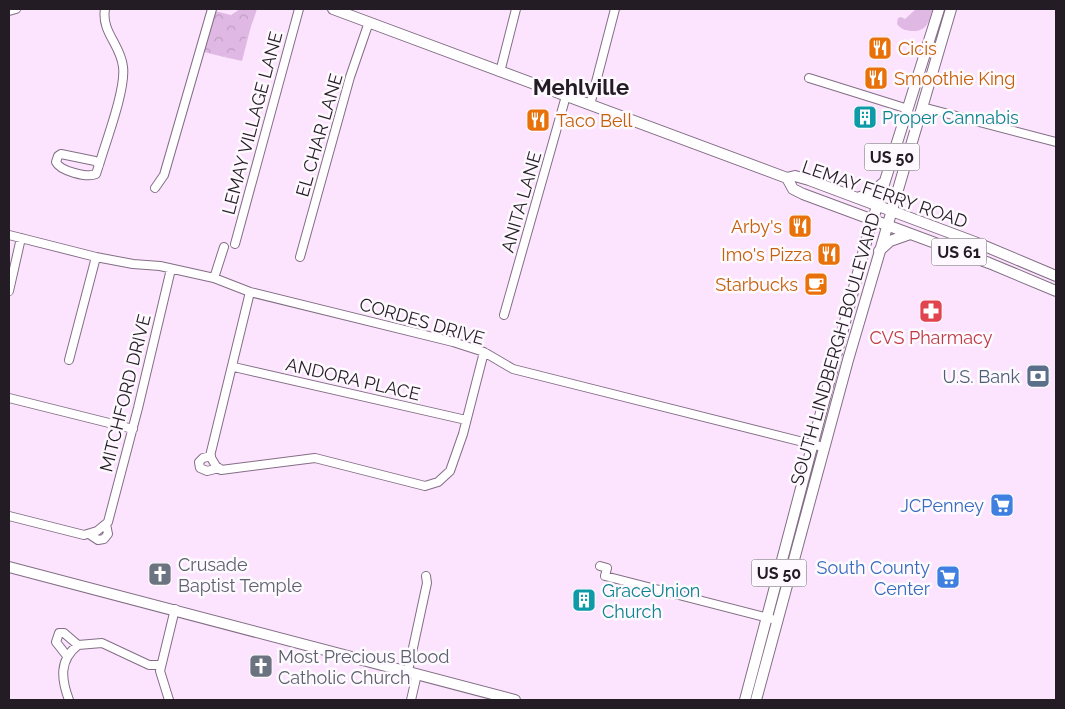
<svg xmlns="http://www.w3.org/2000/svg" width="1065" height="709" viewBox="0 0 1065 709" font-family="Raleway,sans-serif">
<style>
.grass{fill:#e0b8e4}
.forest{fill:url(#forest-crowns)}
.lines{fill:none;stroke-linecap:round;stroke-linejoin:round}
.minor-casing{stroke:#836e85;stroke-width:10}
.major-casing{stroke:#836e85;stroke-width:12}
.minor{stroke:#fff;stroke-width:8}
.major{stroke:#fff;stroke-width:10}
.labels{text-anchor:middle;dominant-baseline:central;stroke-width:5;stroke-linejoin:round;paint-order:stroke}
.shield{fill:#fef9fe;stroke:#655e66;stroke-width:1}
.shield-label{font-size:16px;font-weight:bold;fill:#241c25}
.food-label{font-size:18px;fill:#c56008;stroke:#fef9fe;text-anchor:start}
.culture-label{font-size:18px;fill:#0d838f;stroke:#fef9fe;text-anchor:start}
.street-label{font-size:18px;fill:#241c25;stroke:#fef9fe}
.health-label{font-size:18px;fill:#be3a42;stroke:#fef9fe}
.service-label{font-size:18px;fill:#4e5e75;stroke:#fef9fe;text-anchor:end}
.shop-label{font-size:18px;fill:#366cbe;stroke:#fef9fe;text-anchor:end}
.worship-label{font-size:18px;fill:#5b616d;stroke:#fef9fe;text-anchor:start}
.district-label{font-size:22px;font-weight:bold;fill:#241c25;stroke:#fef9fe}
</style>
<defs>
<pattern id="forest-crowns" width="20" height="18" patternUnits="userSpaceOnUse" patternTransform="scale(1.25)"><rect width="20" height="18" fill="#e0b8e4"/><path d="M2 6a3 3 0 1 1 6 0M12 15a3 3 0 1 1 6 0" fill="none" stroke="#c09ec3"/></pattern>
</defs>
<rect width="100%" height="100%" fill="#fce4fe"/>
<path class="grass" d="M 916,9 L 933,9 C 929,22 927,32 911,31 C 904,30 901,29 897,24 L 898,18 L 901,17 L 905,19 Z
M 251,26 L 242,61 L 224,57 C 237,52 246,40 249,27 Z"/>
<path class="forest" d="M 240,9 L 257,9 C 251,27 245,50 224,57 L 204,52 L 215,11 L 231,15 Z"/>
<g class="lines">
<g class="minor-casing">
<path id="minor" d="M 9,11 L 16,9
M 500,72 L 516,9
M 809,78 L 908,109
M 590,105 L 615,9
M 922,107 L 1056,142
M 99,165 L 95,161 L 61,154 L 58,156 L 56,162 C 60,171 87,178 96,174 L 99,165 C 106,141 126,89 123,67 C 121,45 101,32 105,9
M 155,188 L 164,175 L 212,9
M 9,235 L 96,257 L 133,264 L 160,266 L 214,278 L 250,292 L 453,342 L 484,352 L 513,369 L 823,447
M 235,244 L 299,9
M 300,257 L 350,77 L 369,22
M 214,278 L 224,247
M 9,291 L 21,238
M 250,292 L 210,456 L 216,466 L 221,470 L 315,458 L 425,486 L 438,482 L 450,471 L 463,434 L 484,352
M 504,315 L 566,96
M 69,360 L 96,257
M 234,367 L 466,420
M 9,398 L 133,429
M 211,456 L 203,458 L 199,462 L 200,468 L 207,471 L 219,468
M 9,516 L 84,535 L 97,531 L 108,522 L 138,408 L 171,269
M 89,534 L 98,540 L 104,539 L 108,534 L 106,524
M 600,566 L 607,568 L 605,576 L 772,619
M 67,656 L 56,642 L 59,633 L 64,633 L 78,645
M 408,671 L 427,583 L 426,576
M 69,700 C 61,679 59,660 78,645 L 102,643 L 149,665 L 160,665
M 169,700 L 160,671 L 175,609
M 411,700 L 417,674"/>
</g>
<g class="major-casing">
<path id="major" d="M 333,9 L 787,178 L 795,176 L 809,180 L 980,244 L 1056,276
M 787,178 L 793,189 L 803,194 L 989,263 L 1056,291
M 857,198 L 870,194 L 883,183
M 879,251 L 890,241 L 910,234
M 9,567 L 515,700
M 745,700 L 868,235 L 939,9
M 756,700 L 848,360 L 951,9"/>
</g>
<use href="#minor" class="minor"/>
<use href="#major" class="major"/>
</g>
<defs>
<g id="restaurant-square" transform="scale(1.25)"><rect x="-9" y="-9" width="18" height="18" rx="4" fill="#e8710a" stroke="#fef9fe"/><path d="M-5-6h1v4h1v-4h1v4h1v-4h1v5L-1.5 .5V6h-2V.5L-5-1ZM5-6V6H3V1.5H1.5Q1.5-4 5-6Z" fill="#fff"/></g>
<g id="building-square" transform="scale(1.25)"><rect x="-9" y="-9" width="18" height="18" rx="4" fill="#0f9aa8" stroke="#fef9fe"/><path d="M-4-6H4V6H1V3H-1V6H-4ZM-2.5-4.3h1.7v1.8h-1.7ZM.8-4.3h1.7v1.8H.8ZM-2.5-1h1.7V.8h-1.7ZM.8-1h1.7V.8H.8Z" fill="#fff"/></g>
<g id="cafe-square" transform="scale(1.25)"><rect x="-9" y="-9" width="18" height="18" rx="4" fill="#e8710a" stroke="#fef9fe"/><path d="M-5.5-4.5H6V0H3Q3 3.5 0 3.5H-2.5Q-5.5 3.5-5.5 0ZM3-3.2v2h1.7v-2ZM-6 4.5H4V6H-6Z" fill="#fff"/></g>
<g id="pharmacy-square" transform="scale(1.25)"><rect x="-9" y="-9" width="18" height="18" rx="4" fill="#e0444e" stroke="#fef9fe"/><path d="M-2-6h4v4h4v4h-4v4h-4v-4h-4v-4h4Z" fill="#fff"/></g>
<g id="bank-square" transform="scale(1.25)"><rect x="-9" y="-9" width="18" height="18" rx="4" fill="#5c6f8a" stroke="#fef9fe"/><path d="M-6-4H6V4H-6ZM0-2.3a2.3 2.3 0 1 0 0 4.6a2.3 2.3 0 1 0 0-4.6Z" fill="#fff"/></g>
<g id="supermarket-square" transform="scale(1.25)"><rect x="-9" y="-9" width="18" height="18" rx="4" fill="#3f7fe0" stroke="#fef9fe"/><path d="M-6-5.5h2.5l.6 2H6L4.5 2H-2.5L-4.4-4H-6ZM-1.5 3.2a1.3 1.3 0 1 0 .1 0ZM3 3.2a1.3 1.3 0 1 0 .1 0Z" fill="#fff"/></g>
<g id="church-square" transform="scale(1.25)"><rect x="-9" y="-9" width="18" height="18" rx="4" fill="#6b7280" stroke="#fef9fe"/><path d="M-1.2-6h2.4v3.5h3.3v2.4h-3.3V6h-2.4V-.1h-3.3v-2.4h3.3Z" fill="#fff"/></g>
</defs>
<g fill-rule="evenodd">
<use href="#restaurant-square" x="880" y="48"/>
<use href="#restaurant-square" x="876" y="78"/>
<use href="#building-square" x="865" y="117"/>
<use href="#restaurant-square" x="538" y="120"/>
<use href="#restaurant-square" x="800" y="226"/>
<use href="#restaurant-square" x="829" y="254"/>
<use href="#cafe-square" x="816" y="284"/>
<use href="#pharmacy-square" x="931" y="311"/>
<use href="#bank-square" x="1038" y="376"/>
<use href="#supermarket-square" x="1002" y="505"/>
<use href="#church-square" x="160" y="574"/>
<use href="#supermarket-square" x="948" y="577"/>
<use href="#building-square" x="584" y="600"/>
<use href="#church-square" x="261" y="666"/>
</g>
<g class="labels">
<g class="shield">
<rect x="864.5" y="143.5" width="55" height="27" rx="4"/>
<rect x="931.5" y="238.5" width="55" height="27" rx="4"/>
<rect x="751.5" y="559.5" width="55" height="27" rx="4"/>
</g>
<g class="shield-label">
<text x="892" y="157">US 50</text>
<text x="959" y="252">US 61</text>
<text x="779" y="573">US 50</text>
</g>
<g class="food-label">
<text x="898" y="48">Cicis</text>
<text x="894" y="78">Smoothie King</text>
<text x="556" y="120">Taco Bell</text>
<text x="782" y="226" text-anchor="end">Arby's</text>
<text x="812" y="254" text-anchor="end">Imo's Pizza</text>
<text x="798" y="284" text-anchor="end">Starbucks</text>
</g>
<g class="culture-label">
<text x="882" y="117">Proper Cannabis</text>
<text x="602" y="590">GraceUnion<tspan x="602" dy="21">Church</tspan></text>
</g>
<g class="street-label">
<text transform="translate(252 123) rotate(-75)">LEMAY VILLAGE LANE</text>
<text transform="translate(319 135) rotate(-74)">EL CHAR LANE</text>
<text transform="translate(885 194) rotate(19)">LEMAY FERRY ROAD</text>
<text transform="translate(521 202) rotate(-74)">ANITA LANE</text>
<text transform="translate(422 321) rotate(16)">CORDES DRIVE</text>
<text transform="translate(835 349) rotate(-74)">SOUTH LINDBERGH BOULEVARD</text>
<text transform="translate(353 379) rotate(13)">ANDORA PLACE</text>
<text transform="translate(125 393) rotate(-76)">MITCHFORD DRIVE</text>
</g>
<g class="health-label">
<text x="931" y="337">CVS Pharmacy</text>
</g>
<g class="service-label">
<text x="1020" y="376">U.S. Bank</text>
</g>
<g class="shop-label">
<text x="984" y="505">JCPenney</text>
<text x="930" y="567">South County<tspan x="930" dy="21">Center</tspan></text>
</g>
<g class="worship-label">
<text x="178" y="564">Crusade<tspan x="178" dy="21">Baptist Temple</tspan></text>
<text x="278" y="656">Most Precious Blood<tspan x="278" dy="21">Catholic Church</tspan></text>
</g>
<g class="district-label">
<text x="581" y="87">Mehlville</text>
</g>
</g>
<rect width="1065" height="709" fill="none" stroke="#241c25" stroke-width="20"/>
</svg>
